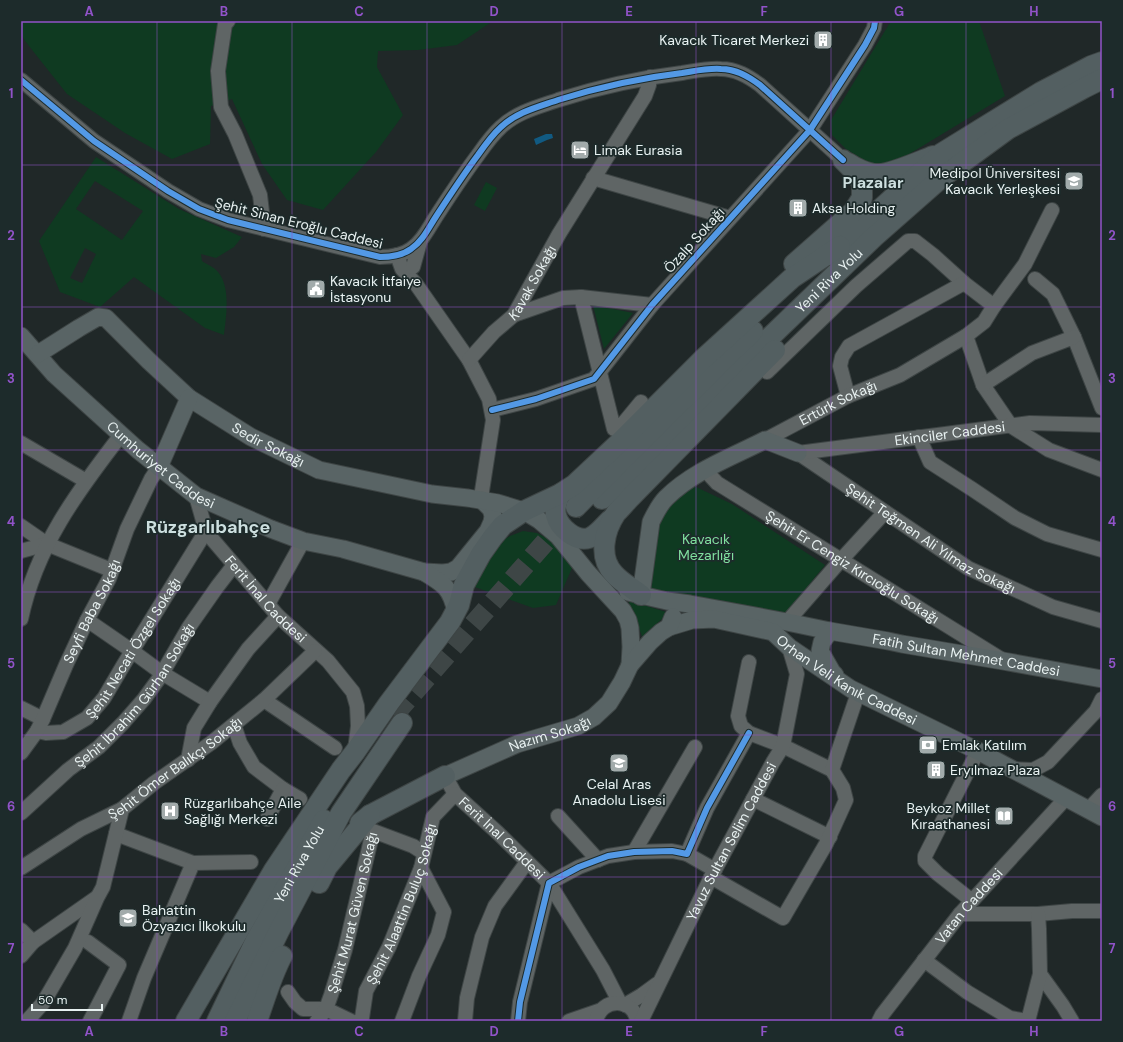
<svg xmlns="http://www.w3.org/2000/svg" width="1123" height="1042" viewBox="0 0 1123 1042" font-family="'DM Sans',sans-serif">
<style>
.green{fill:#0f3a21;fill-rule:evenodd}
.water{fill:#115a82}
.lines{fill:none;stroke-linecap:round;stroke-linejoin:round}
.highway-tunnel{stroke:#3e4646;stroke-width:20;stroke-dasharray:20 10;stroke-linecap:butt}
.minor-casing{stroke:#3e4545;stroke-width:16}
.major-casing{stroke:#3e4545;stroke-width:19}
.highway-casing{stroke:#3e4545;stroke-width:22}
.minor{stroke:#5f6565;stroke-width:14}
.major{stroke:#596465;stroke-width:17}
.highway{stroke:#535f61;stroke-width:20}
.cycleway-casing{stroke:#1d2b2b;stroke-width:8}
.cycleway{stroke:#5399e6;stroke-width:6}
.grid{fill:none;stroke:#9153c9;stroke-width:1;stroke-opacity:0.55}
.labels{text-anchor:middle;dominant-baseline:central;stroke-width:3.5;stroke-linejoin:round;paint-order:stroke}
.poi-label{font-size:14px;fill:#e8f1f1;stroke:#1d2b2b;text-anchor:start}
.street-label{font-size:14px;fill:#e8f1f1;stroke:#1d2b2b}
.park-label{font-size:14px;fill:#80e09f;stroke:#1d2b2b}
.quarter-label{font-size:16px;font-weight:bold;fill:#cddfdf;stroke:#1d2b2b}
.district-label{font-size:18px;font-weight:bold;fill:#cddfdf;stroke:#1d2b2b}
.neatline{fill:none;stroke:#9153c9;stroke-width:1.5}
.grid-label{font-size:13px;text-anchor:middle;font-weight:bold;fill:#9153c9}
</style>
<rect width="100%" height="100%" fill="#202828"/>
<path class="green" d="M 21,21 L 493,21 L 457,45 L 418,50 L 378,51 L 377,67 L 403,115 L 376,152 L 323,210 L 287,200 L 262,164 L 232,99 L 211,106 L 210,144 L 172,159 L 125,133 L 67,94 L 25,41 L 21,34 Z
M 891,21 L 979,21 L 1005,96 L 896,162 L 872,165 L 846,149 L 832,135 L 831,120 Z
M 96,157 L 179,209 L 242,237 L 234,247 L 216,258 L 201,254 L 202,261 C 206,264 214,267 218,272 C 231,287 226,317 224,335 L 205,328 L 134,277 L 100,307 L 60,292 L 39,241 ZM 95,181 L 143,211 L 122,240 L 76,209 ZM 85,248 L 96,254 L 82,283 L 70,278 Z
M 486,182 L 497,188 L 485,211 L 474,205 Z
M 593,305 L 633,313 L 604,349 Z
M 694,486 L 732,504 L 825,565 L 786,613 L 647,588 L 658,522 L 670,504 Z
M 523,531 L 537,533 L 551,540 L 570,560 L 572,568 L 556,605 L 533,608 L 472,586 L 500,542 L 510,536 Z
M 628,600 L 666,612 L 662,619 L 643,636 L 642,636 Z"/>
<path class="water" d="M 546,134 L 552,134 L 553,138 L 547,140 L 536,145 L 534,139 Z"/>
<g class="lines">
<path class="highway-tunnel" d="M 394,715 L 576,507"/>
<g class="minor-casing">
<g id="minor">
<path d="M 228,21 L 225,24 L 218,71 L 221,107 L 235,134 L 260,195 L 264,229"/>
<path d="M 21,80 L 94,141 L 168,191 L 199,209 L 228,220 L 380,257 C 390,257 403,255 411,249 C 423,241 429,227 437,215 C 450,195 463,175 478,155 C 485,145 492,135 501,127 C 517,112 538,107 558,100 C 599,87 640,78 682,73 C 695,71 708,68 721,69 C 736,69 748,76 760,85 L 843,160"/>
<path d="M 593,178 L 730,218"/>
<path d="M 397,255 L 402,269 L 416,284 L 469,360 L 489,399 L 493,420 L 482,491 L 482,500"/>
<path d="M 413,267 L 420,242"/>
<path d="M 1035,279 L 1053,294 L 1074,337 L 1102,408"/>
<path d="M 581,297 L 614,429 L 622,425 L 641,402"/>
<path d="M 514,315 L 563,298 L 581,297 L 652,305"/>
<path d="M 966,336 L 983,385 L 1011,426 L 1049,450 L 1102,470"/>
<path id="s1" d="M 469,360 L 494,332 L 514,315 L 559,234 L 645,96 L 649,85 L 650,77"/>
<path d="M 767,372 L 856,286 L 908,241 L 915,241 L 933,255 L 964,283 L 994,306"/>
<path d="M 983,385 L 1032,353 L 1074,337"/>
<path d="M 848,396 L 840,366 L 842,357 L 849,346 L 964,283"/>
<path d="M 492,410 L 536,399 L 594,379 L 652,305 L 810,130 L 865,45 L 874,28 L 875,21"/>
<path d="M 919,437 L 930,462 L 972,489 L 1015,518 L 1047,534 L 1102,550"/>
<path id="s2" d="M 765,440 L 848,396 L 900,375 L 966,336 L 984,322 L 994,306 L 1025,264 L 1052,210"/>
<path d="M 21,443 L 86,481"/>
<path id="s3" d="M 798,453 L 968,568 L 1053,607 L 1102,621"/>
<path id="s4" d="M 798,453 L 1030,423 L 1102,425"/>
<path id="s5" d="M 705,470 L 717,483 L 1001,659"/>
<path id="s6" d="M 196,496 L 206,531 L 213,540 L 278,616 L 328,661 L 353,692 L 357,706 L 358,726 L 355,750"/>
<path d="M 21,526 L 47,544 L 111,570"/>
<path d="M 21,551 L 47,544"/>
<path d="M 268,604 L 303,541"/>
<path d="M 21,619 C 36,547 77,492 121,435"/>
<path d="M 87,620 L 132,651 L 162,673 L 210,702"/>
<path d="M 787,622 L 841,560 L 885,512"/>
<path d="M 749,662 L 738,716 L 741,726 L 749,733 L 783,746 L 832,770"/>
<path d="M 264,700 L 335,748"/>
<path d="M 21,708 L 43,719"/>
<path d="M 234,725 L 240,743 L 254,767 L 283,789 L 300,799"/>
<path id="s7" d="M 37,731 L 46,733 L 63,732 L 87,718 L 104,698 L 124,664 L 206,531"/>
<path id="s8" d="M 21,753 L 37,731 L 43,719 L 66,665 L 87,620 L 109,579 L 127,529 L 151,479 L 159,467"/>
<path d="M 188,760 L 194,728 L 210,702 L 248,649 L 278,616"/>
<path d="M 1013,769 L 1033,770 L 1048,762 L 1096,711 L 1102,699"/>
<path id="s9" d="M 445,776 L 455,794 L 498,833 L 549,883 L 603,970 L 620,1003"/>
<path d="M 753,799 L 830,837"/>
<path d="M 1088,810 L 1102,795"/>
<path id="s10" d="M 21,813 L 68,770 L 99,747 L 123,723 L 144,699 L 160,677 L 189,627 L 217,587 L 234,565"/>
<path d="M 558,816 L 598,860"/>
<path d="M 267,819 L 283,789"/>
<path d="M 116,834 L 193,863"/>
<path d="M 634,852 L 695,747"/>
<path d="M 687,854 L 715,870"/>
<path id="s11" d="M 21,868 L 81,829 L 122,809 L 154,783 L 211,743 L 264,700 L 315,651"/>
<path d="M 711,877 L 783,918 L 826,844 L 846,800 L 843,788 L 832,770 L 858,693"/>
<path d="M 971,900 L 938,874 L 925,861 L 925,856 L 978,751"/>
<path d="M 960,914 L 1038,914 L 1072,911 L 1102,911"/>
<path d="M 21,930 L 33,942 L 96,898"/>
<path d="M 88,942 L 119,965 L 90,1021"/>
<path d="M 21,956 L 33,942"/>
<path d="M 924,960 L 967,992 L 1010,1018 L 1028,1021"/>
<path d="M 1040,974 L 1063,1006 L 1072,1021"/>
<path d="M 288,992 L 295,1002 L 303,1009 L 326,1009 L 351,1021"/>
<path d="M 625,1005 L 642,995 L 657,984"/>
<path d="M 27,1021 L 43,1003 L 75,948 L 97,898 L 103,887 L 122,809"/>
<path d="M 129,1021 L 144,978 L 193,863 L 251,862"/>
<path id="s12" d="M 317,1021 L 326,1009 L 331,995 L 345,950 L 373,831 L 413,846 L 424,853"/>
<path id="s13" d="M 359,1021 L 362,1018 L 366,991 L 389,947 L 421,868 L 433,817 L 455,794"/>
<path d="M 402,1021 L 419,976 L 438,935 L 444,912 L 421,868"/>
<path d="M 465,1021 L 467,998 L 482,937 L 495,906 L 527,862"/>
<path d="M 518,1021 L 520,1002 L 549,883 L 579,867 L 608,856 L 634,852 L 672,851 L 687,854 L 707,808 L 749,733"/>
<path d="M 569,1021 L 601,1010"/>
<path d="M 596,1021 C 601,997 634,997 637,1021"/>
<path id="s14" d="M 641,1021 L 711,877 L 773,762 L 783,746 L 797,674 L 789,647"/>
<path id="s15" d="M 879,1021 L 882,1015 L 960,914 L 1066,798"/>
<path d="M 1028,1021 L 1040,974 L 1039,929 L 1038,914"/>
</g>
</g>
<g class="major-casing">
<g id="major">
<path id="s16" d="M 21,336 L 54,374 L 138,450 L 196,496 L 271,529 L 303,541 L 343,549 L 424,572 L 443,573 L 451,572 L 458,568 L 488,531 L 492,522 L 493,516 L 491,509 L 482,500"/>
<path id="s17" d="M 38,354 L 79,328 L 98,317 L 106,318 L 149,361 L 189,398 L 251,437 L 319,470 L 432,494 L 468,498 L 498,503 L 524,511 L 539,520 L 558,536 L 588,573 L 623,611 L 628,620 L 630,628 L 631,647 L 630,665"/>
<path d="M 159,467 L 189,398"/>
<path d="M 424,572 C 444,584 451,588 456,612"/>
<path id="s18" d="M 628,592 L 667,601 L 690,604 L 787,622 L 830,631 L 888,641 L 902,644 L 1003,661 L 1102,679"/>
<path d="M 641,595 L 651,522 C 655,514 659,505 666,498 C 693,471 732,457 765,440 L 798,453"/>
<path id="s19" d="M 669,627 L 692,620 L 714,619 L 773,632 L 789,647 L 851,689 L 978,751 L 1102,817"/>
<path d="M 830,631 L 822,642 L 820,651 L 832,672 L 835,675"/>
<path id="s20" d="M 445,776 L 517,744 L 578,726 L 594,717 L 609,703 L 622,682 L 630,665 L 650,642 L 661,632 L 669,627 L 673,617"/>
</g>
</g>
<g class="highway-casing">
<g id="highway">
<path d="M 848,163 C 855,168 868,174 877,174 C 889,175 920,161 933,156"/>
<path d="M 830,255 L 942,153 L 1041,92 L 1091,66 L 1102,62"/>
<path d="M 794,264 L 853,212 L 862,198 L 862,183 L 855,172 L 843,160"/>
<path d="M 560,494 C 557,501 554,507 556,515 C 559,528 576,542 589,538 C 596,536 605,525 610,520"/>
<path id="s21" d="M 602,499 L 874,237 L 941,178 L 1008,129 L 1084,88 L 1102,79"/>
<path d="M 576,507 L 640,442 L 753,331"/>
<path d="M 641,595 C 632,588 621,582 614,574 C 598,557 604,531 616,513 C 621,508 626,502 631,497 L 775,350"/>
<path d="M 360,823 L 370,815 L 445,776"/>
<path d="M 319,883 L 327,867 L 370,815"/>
<path d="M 186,1021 L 274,870 L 341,770 L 355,752 L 389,703 L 450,622 L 459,605 L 464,585 L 481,554 L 493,537 L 503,525 L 524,511 L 560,494 L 574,485 L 621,441 L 703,359 L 792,278 L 840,246"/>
<path id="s22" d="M 217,1021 L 255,942 L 324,820"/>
<path d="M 235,1021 L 279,931 L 341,813 L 402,723"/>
<path d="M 257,1021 C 265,999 271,977 282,956"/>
</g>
</g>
<use href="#minor" class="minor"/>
<use href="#major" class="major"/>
<use href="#highway" class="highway"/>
<g class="cycleway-casing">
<path id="cycleway" d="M 21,80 L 94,141 L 168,191 L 199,209 L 228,220 L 380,257 C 390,257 403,255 411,249 C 423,241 429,227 437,215 C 450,195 463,175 478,155 C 485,145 492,135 501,127 C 517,112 538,107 558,100 C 599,87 640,78 682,73 C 695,71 708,68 721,69 C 736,69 748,76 760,85 L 843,160
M 492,410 L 536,399 L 594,379 L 652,305 L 810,130 L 865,45 L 874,28 L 875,21
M 518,1021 L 520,1002 L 549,883 L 579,867 L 608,856 L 634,852 L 672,851 L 687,854 L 707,808 L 749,733"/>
</g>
<use href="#cycleway" class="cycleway"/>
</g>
<path class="grid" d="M 157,21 L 157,1021M 292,21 L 292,1021M 427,21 L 427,1021M 562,21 L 562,1021M 696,21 L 696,1021M 831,21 L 831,1021M 966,21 L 966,1021M 21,165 L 1102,165M 21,307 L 1102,307M 21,450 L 1102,450M 21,592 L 1102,592M 21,735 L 1102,735M 21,877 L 1102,877"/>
<defs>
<g id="building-square" transform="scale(1)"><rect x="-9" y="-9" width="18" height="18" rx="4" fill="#a2abab" stroke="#1d2b2b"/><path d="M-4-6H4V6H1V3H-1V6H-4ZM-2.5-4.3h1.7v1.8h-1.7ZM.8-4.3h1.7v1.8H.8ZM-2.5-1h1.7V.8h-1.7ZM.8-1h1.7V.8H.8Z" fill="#fff"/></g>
<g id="hotel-square" transform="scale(1)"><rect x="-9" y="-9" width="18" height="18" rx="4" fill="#a2abab" stroke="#1d2b2b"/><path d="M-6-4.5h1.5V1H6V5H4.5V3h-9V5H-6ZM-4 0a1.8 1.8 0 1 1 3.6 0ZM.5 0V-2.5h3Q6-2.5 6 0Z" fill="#fff"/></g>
<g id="university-square" transform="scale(1)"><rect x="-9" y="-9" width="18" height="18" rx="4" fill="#a2abab" stroke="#1d2b2b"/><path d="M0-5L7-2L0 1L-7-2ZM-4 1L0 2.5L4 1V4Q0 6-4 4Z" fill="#fff"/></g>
<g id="civic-square" transform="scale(1)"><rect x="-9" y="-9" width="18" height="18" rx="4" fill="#a2abab" stroke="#1d2b2b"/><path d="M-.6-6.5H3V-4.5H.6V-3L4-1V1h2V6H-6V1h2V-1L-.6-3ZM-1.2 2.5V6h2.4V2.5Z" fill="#fff"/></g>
<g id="bank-square" transform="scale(1)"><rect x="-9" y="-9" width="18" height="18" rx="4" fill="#a2abab" stroke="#1d2b2b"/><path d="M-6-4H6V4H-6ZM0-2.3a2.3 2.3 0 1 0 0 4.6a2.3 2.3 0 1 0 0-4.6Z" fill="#fff"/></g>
<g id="school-square" transform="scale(1)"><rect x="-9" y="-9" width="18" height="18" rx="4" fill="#a2abab" stroke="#1d2b2b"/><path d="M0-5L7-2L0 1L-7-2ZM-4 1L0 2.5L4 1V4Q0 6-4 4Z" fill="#fff"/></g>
<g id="hospital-square" transform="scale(1)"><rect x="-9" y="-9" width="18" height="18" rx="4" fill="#a2abab" stroke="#1d2b2b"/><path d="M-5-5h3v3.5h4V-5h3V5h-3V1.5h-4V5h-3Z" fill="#fff"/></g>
<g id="library-square" transform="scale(1)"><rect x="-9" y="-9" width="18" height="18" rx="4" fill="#a2abab" stroke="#1d2b2b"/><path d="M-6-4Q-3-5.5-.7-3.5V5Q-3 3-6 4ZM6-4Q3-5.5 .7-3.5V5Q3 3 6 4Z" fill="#fff"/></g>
</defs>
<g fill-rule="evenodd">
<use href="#building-square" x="823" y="40"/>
<use href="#hotel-square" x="580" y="150"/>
<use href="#university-square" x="1074" y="181"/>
<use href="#building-square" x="798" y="208"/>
<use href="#civic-square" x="316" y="289"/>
<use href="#bank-square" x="928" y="745"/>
<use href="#school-square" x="619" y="763"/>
<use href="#building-square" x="936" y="770"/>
<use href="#hospital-square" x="170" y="811"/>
<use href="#library-square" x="1004" y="816"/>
<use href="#school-square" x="128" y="918"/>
</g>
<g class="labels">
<g class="poi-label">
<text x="809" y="40" text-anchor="end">Kavacık Ticaret Merkezi</text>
<text x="594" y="150">Limak Eurasia</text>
<text x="1060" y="173" text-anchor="end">Medipol Üniversitesi<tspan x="1060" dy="16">Kavacık Yerleşkesi</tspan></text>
<text x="812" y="208">Aksa Holding</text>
<text x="330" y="281">Kavacık İtfaiye<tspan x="330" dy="16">İstasyonu</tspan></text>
<text x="942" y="745">Emlak Katılım</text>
<text x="950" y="770">Eryılmaz Plaza</text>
<text x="619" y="784" text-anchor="middle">Celal Aras<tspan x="619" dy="16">Anadolu Lisesi</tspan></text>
<text x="184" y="803">Rüzgarlıbahçe Aile<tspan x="184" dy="16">Sağlığı Merkezi</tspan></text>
<text x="990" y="808" text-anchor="end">Beykoz Millet<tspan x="990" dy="16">Kıraathanesi</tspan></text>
<text x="142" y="910">Bahattin<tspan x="142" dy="16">Özyazıcı İlkokulu</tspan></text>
</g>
<g class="street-label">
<text transform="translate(299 223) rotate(14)">Şehit Sinan Eroğlu Caddesi</text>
<text transform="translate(694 240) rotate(-48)">Özalp Sokağı</text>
<text stroke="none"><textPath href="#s21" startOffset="315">Yeni Riva Yolu</textPath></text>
<text stroke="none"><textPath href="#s1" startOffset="101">Kavak Sokağı</textPath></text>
<text stroke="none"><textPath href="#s2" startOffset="82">Ertürk Sokağı</textPath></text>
<text stroke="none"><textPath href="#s4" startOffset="153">Ekinciler Caddesi</textPath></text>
<text stroke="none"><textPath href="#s17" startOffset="286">Sedir Sokağı</textPath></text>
<text stroke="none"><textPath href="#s16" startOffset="191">Cumhuriyet Caddesi</textPath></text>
<text stroke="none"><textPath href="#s3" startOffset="158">Şehit Teğmen Ali Yılmaz Sokağı</textPath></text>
<text stroke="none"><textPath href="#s5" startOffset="177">Şehit Er Cengiz Kırcıoğlu Sokağı</textPath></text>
<text stroke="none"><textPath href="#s6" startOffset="127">Ferit İnal Caddesi</textPath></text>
<text stroke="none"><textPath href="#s8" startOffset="159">Seyfi Baba Sokağı</textPath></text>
<text stroke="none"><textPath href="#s7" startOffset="138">Şehit Necati Özgel Sokağı</textPath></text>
<text stroke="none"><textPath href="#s18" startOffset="344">Fatih Sultan Mehmet Caddesi</textPath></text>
<text stroke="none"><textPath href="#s19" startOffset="195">Orhan Veli Kanık Caddesi</textPath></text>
<text stroke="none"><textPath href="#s10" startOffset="165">Şehit İbrahim Gürhan Sokağı</textPath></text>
<text stroke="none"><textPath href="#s20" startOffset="113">Nazım Sokağı</textPath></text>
<text stroke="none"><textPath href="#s11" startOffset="184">Şehit Ömer Balıkçı Sokağı</textPath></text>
<text stroke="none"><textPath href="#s9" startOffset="85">Ferit İnal Caddesi</textPath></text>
<text stroke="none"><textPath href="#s14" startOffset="201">Yavuz Sultan Selim Caddesi</textPath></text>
<text stroke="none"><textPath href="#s22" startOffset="177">Yeni Riva Yolu</textPath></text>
<text stroke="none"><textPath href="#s13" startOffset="126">Şehit Alaattin Buluç Sokağı</textPath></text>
<text stroke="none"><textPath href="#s15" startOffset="146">Vatan Caddesi</textPath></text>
<text stroke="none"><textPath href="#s12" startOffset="115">Şehit Murat Güven Sokağı</textPath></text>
</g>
<g class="park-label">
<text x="706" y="539">Kavacık<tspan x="706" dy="16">Mezarlığı</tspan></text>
</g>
<g class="quarter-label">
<text x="873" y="182">Plazalar</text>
</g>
<g class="district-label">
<text x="208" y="527">Rüzgarlıbahçe</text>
</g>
</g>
<rect width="1123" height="1042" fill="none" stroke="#1d2b2b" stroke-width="44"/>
<path d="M32 1004v6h70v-6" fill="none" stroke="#e8f1f1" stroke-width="2"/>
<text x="38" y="1004" font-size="12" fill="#e8f1f1" stroke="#1d2b2b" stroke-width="3" paint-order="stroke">50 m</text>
<rect x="22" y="22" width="1079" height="998" class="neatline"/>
<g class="grid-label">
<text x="89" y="16">A</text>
<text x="224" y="16">B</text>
<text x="359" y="16">C</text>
<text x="494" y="16">D</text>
<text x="629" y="16">E</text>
<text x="764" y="16">F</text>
<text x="899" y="16">G</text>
<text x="1034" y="16">H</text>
<text x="11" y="98">1</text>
<text x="1112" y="98">1</text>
<text x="11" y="240">2</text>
<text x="1112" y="240">2</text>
<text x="11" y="383">3</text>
<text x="1112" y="383">3</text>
<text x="11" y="526">4</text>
<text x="1112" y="526">4</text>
<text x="11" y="668">5</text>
<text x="1112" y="668">5</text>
<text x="11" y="811">6</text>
<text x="1112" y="811">6</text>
<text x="11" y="953">7</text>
<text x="1112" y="953">7</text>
<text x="89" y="1036">A</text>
<text x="224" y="1036">B</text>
<text x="359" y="1036">C</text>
<text x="494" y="1036">D</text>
<text x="629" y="1036">E</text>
<text x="764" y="1036">F</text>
<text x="899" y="1036">G</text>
<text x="1034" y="1036">H</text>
</g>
</svg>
